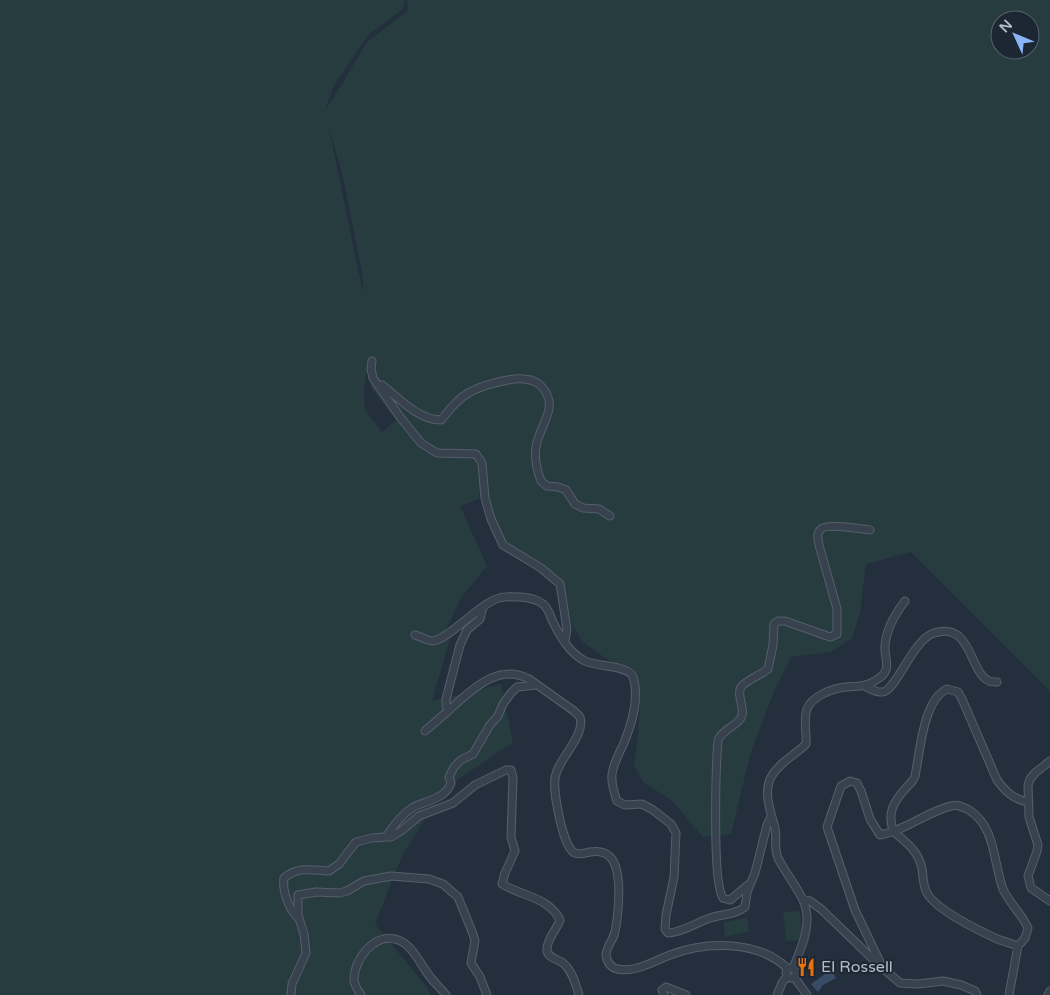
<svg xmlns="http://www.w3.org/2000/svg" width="1050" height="995" viewBox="0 0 1050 995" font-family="'Varela Round',sans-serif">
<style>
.green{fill:#263c3f;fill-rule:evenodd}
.water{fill:#394c67}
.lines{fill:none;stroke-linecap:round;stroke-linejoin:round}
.minor-casing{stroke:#565f6c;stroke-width:9}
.minor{stroke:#38414e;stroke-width:7}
.labels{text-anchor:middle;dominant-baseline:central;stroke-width:4;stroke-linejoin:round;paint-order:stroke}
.poi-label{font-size:16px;fill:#b4bcc9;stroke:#1d2633;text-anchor:start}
</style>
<rect width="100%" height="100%" fill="#242f3e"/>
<path class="green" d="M 0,0 L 405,0 L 403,9 L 369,34 L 334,85 L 325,110 L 342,84 L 366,43 L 408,10 L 407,0 L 1050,0 L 1050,691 L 911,552 L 866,564 L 860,613 L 852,638 L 831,652 L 791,657 L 775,689 L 750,755 L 731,834 L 703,837 L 671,800 L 643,782 L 634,764 L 638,735 L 640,702 L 637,678 L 633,668 L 611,662 L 583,642 L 572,625 L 564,584 L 554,574 L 505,542 L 493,518 L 488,497 L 480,489 L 479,499 L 460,506 L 487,566 L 461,598 L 446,629 L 451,635 L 432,701 L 501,684 L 513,742 L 444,789 L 402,856 L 375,924 L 426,986 L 431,995 L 0,995 ZM 1000,20 L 1030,20 L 1030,50 L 1000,50 ZM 328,124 L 344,181 L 363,278 L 363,293 ZM 368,361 L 371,388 L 396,420 L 382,432 L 365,410 L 364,388 Z
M 800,911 L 802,940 L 786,941 L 783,912 Z
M 747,918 L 749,932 L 725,937 L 723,922 Z"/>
<path class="water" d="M 828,972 L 833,973 L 836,978 L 823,985 L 818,992 L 811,984 Z"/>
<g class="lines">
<g class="minor-casing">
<path id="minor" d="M 372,361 L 371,369 L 373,378 L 400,417 L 421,443 L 437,453 L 476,454 L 482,463 L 485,498 L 491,519 L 503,545 L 541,568 L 560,584 L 567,629 L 565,641
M 382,385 C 399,398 418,420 441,420 C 447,413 452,406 459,400 C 471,388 492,383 508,380 C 519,378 534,378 541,386 C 561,407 539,425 536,447 C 534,458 537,470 541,481 L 547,486 L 558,487 L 566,490 L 575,504 L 583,508 L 599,509 L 610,516
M 483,607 L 480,619 L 467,630 L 460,645 L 446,699 L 446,705 L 448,711 C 470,691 498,662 529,679 L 574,711 L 580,717 C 586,737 556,760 555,779 C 553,792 563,849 575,853 C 579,855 585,853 590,852 C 609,849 616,860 618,878 C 620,891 618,922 614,935 C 612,941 606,948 606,955 C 607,962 610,967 617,969 C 635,973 654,961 670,955 C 706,941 759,940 788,969
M 415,635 C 420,636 427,641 433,641 C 448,640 480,603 499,598 C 506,596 514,597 521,597 C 529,598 537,599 543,604 C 548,608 550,615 552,620 C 560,636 569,653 585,661 C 597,667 629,665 633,677 C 640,698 632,723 624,743 C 619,754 613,763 612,775 C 611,784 614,792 617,801 L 625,805 L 642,804 L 653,810 L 671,824 L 676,833 L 674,877 L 666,915 L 665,929 L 668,933 C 684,932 695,923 710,918 C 722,914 735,915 745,907 L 747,892 L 755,873 L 767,825 L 771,817
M 864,686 C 870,688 876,693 882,692 C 896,692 912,640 934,633 C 972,621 969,672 989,681 C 991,682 994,682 997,682
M 425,731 L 448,711
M 1050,761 L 1035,773 L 1030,779 L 1028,785 L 1029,817 L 1038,845 L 1037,851 L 1028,876 L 1031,888 L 1050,901
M 894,832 C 886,814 894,801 906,788 C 909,784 914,781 915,776 C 920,752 923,700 947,689 L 958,692 L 962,699 L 997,780 C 1006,792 1013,799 1028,802
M 894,832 C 907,843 918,851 922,868 C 923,875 923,884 926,891 C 933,908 976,929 993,937 C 1001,941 1010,943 1018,946
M 386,837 L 391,837 L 401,831 L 419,816 L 453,803 L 475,785 L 506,770 L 511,770 L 513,778 L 511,837 L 515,851 L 505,873 L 502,884 C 521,896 549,897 560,920 C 557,929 547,939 547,949 C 546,957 557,959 563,963 C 572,970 576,985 579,995
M 748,885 L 730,900 L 723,898 C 712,883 716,764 718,740 C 723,729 735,727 741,718 C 746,709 736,696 741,687 C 745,681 762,674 768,669 L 773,645 L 774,624 L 778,621 L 785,621 L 830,637 L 837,634 L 837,609 L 819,545 C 818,539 816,534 821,529 C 827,523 860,529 870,530
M 803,899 L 810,901 L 821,909 L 878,964 L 900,983 L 918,984 L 943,981 L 961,985 L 975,991 L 977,995
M 299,919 C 289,910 282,891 284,878 C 298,866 311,870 329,871 L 339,864 L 356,842 L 372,838 L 386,837 C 393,826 401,815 412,808 C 426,800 445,800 451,783 L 449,777 L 454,767 L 461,760 L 473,754 L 490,725 L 498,716 L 503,704 L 511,693 L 517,687 L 536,685
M 878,964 L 880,962 L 855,910 L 827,827 L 841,786 L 850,781 L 857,783 L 861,791 L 870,819 L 880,835 C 907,830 926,812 951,806 C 957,804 963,807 969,810 C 996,827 993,862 1003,889 C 1009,903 1022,914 1028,928 L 1025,938 L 1018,946 L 1009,995
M786 973a5 5 0 1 1 10 0a5 5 0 1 1-10 0Z
M 793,968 C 802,947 814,921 802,898 C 795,884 785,872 778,858 C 773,847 778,835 774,824 C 770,810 764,793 770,779 C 778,763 794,756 806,744 C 807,733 803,720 807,709 C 812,696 833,688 846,687 C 852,686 859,687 865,685 C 870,684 878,679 882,676 C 891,668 884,656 885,646 C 886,630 895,614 905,601
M 794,977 L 807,995
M 291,995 L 292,984 L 306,953 L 304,934 L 298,915 L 298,895 L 316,892 L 339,893 L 347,891 L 364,881 L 391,876 L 429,879 L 443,884 L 458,897 L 473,934 L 475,941 L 471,963 L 480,977 L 487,995
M 361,995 C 358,991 355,985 354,981 C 353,960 375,931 398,940 C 413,945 421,966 431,978 C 436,984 441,989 446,995
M 664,995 L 662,990 L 666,987 L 686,995
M 777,995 L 782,983 L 787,976
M 1048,995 L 1050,991"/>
</g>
<use href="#minor" class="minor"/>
</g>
<defs>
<g id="restaurant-bare" transform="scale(1.5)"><path d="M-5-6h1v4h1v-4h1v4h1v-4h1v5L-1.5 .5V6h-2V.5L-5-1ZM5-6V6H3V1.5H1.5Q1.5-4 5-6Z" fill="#e8710a" stroke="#1d2633" stroke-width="2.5" paint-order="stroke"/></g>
</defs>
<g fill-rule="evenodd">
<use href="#restaurant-bare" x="806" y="967"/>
</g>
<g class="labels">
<g class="poi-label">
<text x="821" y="967">El Rossell</text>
</g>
</g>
<g transform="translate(1015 35) rotate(314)"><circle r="24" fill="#1d2633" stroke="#59626f"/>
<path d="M0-4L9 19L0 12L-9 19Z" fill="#8ab4f8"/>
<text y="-8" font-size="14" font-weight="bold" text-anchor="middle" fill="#b4bcc9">N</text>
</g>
</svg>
